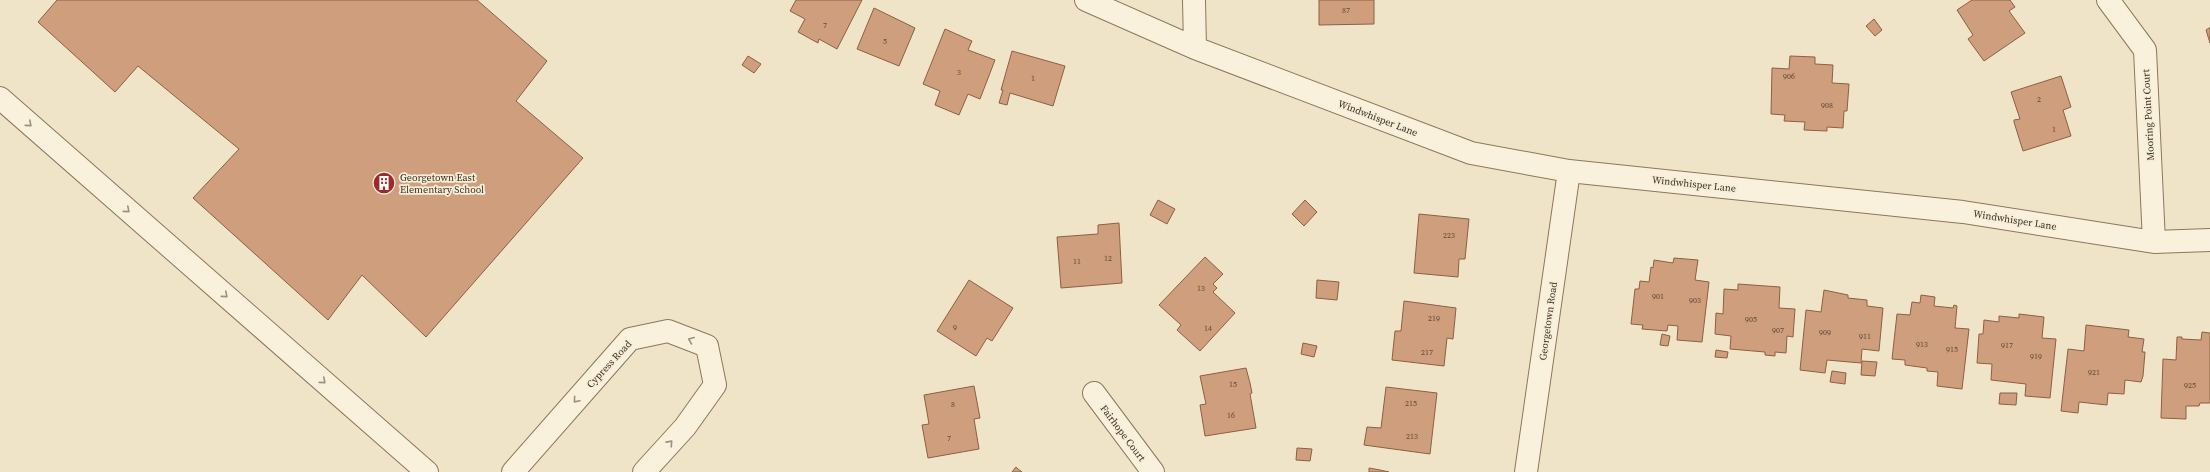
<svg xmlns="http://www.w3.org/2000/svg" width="2210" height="472" viewBox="0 0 2210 472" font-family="'Source Serif 4',serif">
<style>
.building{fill:#cf9f7d;stroke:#8d5f41}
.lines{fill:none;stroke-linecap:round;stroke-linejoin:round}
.minor-casing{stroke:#8d765c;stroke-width:24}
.minor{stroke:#faf1dc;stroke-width:22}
.oneway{stroke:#9c907e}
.labels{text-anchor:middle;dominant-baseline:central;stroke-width:3.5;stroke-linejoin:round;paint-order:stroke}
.number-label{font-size:8px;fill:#624a37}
.street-label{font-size:10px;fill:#3d2e20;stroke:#f7eed8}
.poi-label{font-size:10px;fill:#3d2e20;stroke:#f7eed8;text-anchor:start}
</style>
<rect width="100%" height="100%" fill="#f0e4c8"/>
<path class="building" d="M 57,0 L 477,0 L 547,61 L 516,101 L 583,158 L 426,337 L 362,275 L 328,320 L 193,198 L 239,149 L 138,66 L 115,92 L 38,22 Z
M 796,0 L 862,0 L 837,49 L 819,39 L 818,43 L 798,32 L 805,19 L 790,11 Z
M 1319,0 L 1374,0 L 1374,24 L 1319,25 Z
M 2010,0 L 2015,7 L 2009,11 L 2025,33 L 1984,61 L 1968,39 L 1973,35 L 1957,10 L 1972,0 Z
M 874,8 L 915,28 L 899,66 L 857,49 Z
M 1874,19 L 1882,30 L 1875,36 L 1866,26 Z
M 2209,28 L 2210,28 L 2210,43 L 2206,30 Z
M 945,29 L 972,41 L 968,50 L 995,60 L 980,99 L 968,94 L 959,115 L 935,105 L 940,91 L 923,84 Z
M 1012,51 L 1065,66 L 1053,106 L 1010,93 L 1007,105 L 999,103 L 1003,90 L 1001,90 Z
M 748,56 L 761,64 L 754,73 L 742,65 Z
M 1790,56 L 1815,57 L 1815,64 L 1833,65 L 1832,83 L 1849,84 L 1847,111 L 1844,111 L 1843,128 L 1827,127 L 1827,131 L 1804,130 L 1805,122 L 1784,121 L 1785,115 L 1771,114 L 1772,68 L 1789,69 Z
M 2061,76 L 2071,107 L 2063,110 L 2071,136 L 2023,151 L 2014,122 L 2014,120 L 2020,119 L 2011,92 Z
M 1158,200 L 1175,209 L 1167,224 L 1150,215 Z
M 1305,200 L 1317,212 L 1304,226 L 1292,214 Z
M 1419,214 L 1469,219 L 1465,259 L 1459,259 L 1458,277 L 1414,273 Z
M 1119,223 L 1122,283 L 1061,288 L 1057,237 L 1098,234 L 1098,225 Z
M 1205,257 L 1223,274 L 1213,284 L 1217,288 L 1213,292 L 1235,313 L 1200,351 L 1177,330 L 1181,325 L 1159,305 Z
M 1674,258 L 1698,260 L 1695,280 L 1709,282 L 1702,342 L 1677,340 L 1678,326 L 1668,325 L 1667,331 L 1642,329 L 1643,325 L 1631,324 L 1635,289 L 1639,289 L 1640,281 L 1649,282 L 1651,267 L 1653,268 L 1654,260 L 1673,263 Z
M 969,280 L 1013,308 L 992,341 L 987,338 L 976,356 L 937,331 Z
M 1317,280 L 1339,282 L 1337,300 L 1316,298 Z
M 1738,284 L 1780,287 L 1779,308 L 1795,309 L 1793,337 L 1787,336 L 1786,353 L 1775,352 L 1775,356 L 1765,355 L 1765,352 L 1730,349 L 1731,336 L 1715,334 L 1716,313 L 1723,314 L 1724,289 L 1738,290 Z
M 1824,290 L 1848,295 L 1848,298 L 1867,300 L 1867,306 L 1883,308 L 1879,351 L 1862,349 L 1861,363 L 1827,360 L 1825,373 L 1800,370 L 1806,310 L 1821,312 Z
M 1921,295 L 1935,297 L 1934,306 L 1953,308 L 1954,305 L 1957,306 L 1955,328 L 1969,329 L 1962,389 L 1937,386 L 1938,372 L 1927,371 L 1927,368 L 1905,365 L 1905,360 L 1892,359 L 1897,314 L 1910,315 L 1912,302 L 1920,303 Z
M 1404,301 L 1456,308 L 1453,339 L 1447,338 L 1444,366 L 1392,360 L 1395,331 L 1401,331 Z
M 2019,314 L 2044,317 L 2042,338 L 2056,339 L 2050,398 L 2025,396 L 2026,384 L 1991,380 L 1992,364 L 1977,363 L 1979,334 L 1983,334 L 1984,320 L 1999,322 L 1999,316 L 2019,318 Z
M 2086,325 L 2129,330 L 2128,337 L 2144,339 L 2142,352 L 2145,352 L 2143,376 L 2141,382 L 2125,380 L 2124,394 L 2108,393 L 2107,405 L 2079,402 L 2078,413 L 2061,411 L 2068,349 L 2084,351 Z
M 2202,332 L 2210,333 L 2210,403 L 2200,403 L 2199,406 L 2186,406 L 2186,419 L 2161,418 L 2163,359 L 2176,360 L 2177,337 L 2182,337 L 2182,339 L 2201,340 Z
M 1662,334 L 1670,336 L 1668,346 L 1660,345 Z
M 1303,343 L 1317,346 L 1314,357 L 1301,354 Z
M 1716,350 L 1728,352 L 1727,358 L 1715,357 Z
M 1862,361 L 1877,362 L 1875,376 L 1861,375 Z
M 1246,368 L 1250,383 L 1252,393 L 1250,394 L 1256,428 L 1205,436 L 1200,405 L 1206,404 L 1200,376 Z
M 1832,371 L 1846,373 L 1845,384 L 1830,382 Z
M 974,386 L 980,418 L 974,419 L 979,449 L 928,458 L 922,425 L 929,424 L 924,395 Z
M 1386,387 L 1437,393 L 1430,454 L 1364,445 L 1367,427 L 1381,428 Z
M 2000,393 L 2017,393 L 2016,405 L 1999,404 Z
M 1297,448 L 1312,449 L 1310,461 L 1296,460 Z
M 1016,467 L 1018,469 L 1022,472 L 1012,472 Z
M 1369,468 L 1380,470 L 1389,472 L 1369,472 Z"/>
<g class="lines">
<g class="minor-casing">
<path id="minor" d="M 1086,0 L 1195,48 L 1471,153 L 1569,171 L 1963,212 L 2154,242 L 2210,240
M 1194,0 L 1195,48
M 2108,0 L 2145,50 L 2154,242
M 0,98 L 427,472
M 1094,393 L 1153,472
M 513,472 L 630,339 L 668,331 L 707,346 L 715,385 L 685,427 L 644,472
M 1526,472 L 1569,171"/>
</g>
<use href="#minor" class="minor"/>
</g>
<defs><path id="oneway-chevron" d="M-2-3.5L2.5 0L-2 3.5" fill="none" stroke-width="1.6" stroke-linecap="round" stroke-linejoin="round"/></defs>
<g class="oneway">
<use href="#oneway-chevron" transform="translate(29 124) rotate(41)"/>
<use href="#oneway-chevron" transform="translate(127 210) rotate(41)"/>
<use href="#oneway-chevron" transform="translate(225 295) rotate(41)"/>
<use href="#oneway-chevron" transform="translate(691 340) rotate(-158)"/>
<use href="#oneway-chevron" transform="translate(323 381) rotate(41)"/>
<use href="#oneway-chevron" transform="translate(576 400) rotate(131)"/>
<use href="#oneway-chevron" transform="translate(670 443) rotate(-48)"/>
</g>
<defs>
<g id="building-disc" transform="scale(1.15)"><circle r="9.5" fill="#9e2a2b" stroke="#f7eed8"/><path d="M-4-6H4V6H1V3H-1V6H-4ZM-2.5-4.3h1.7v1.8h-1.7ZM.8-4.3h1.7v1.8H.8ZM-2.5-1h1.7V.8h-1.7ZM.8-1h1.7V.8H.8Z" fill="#fff"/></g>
</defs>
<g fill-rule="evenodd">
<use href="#building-disc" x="384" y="183"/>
</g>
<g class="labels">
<g class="number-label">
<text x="1346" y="10">87</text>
<text x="825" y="25">7</text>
<text x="885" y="41">5</text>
<text x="959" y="72">3</text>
<text x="1789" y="76">906</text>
<text x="1033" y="78">1</text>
<text x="2039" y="99">2</text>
<text x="1827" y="105">908</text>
<text x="2054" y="129">1</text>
<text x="1449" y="235">223</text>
<text x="1108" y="258">12</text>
<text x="1077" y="261">11</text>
<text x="1201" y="288">13</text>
<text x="1658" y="296">901</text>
<text x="1695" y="300">903</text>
<text x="1434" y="318">219</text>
<text x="1751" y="319">905</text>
<text x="955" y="327">9</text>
<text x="1208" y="328">14</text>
<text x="1778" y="330">907</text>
<text x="1825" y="332">909</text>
<text x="1865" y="336">911</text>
<text x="1922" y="344">913</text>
<text x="2007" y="345">917</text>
<text x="1952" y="349">915</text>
<text x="1427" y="352">217</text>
<text x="2036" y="356">919</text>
<text x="2094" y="372">921</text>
<text x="1233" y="384">15</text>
<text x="2190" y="385">925</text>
<text x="1411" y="403">215</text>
<text x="953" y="404">8</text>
<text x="1231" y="415">16</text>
<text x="1412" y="436">213</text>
<text x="949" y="438">7</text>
</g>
<g class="street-label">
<text transform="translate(2148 115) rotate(-93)">Mooring Point Court</text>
<text transform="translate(1378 118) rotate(21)">Windwhisper Lane</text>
<text transform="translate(1694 184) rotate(6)">Windwhisper Lane</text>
<text transform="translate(2015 220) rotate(9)">Windwhisper Lane</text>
<text transform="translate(1548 321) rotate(-82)">Georgetown Road</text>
<text transform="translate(609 364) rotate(-47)">Cypress Road</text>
<text transform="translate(1123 433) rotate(53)">Fairhope Court</text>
</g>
<g class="poi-label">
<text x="400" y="177">Georgetown East<tspan x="400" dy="12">Elementary School</tspan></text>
</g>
</g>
</svg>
